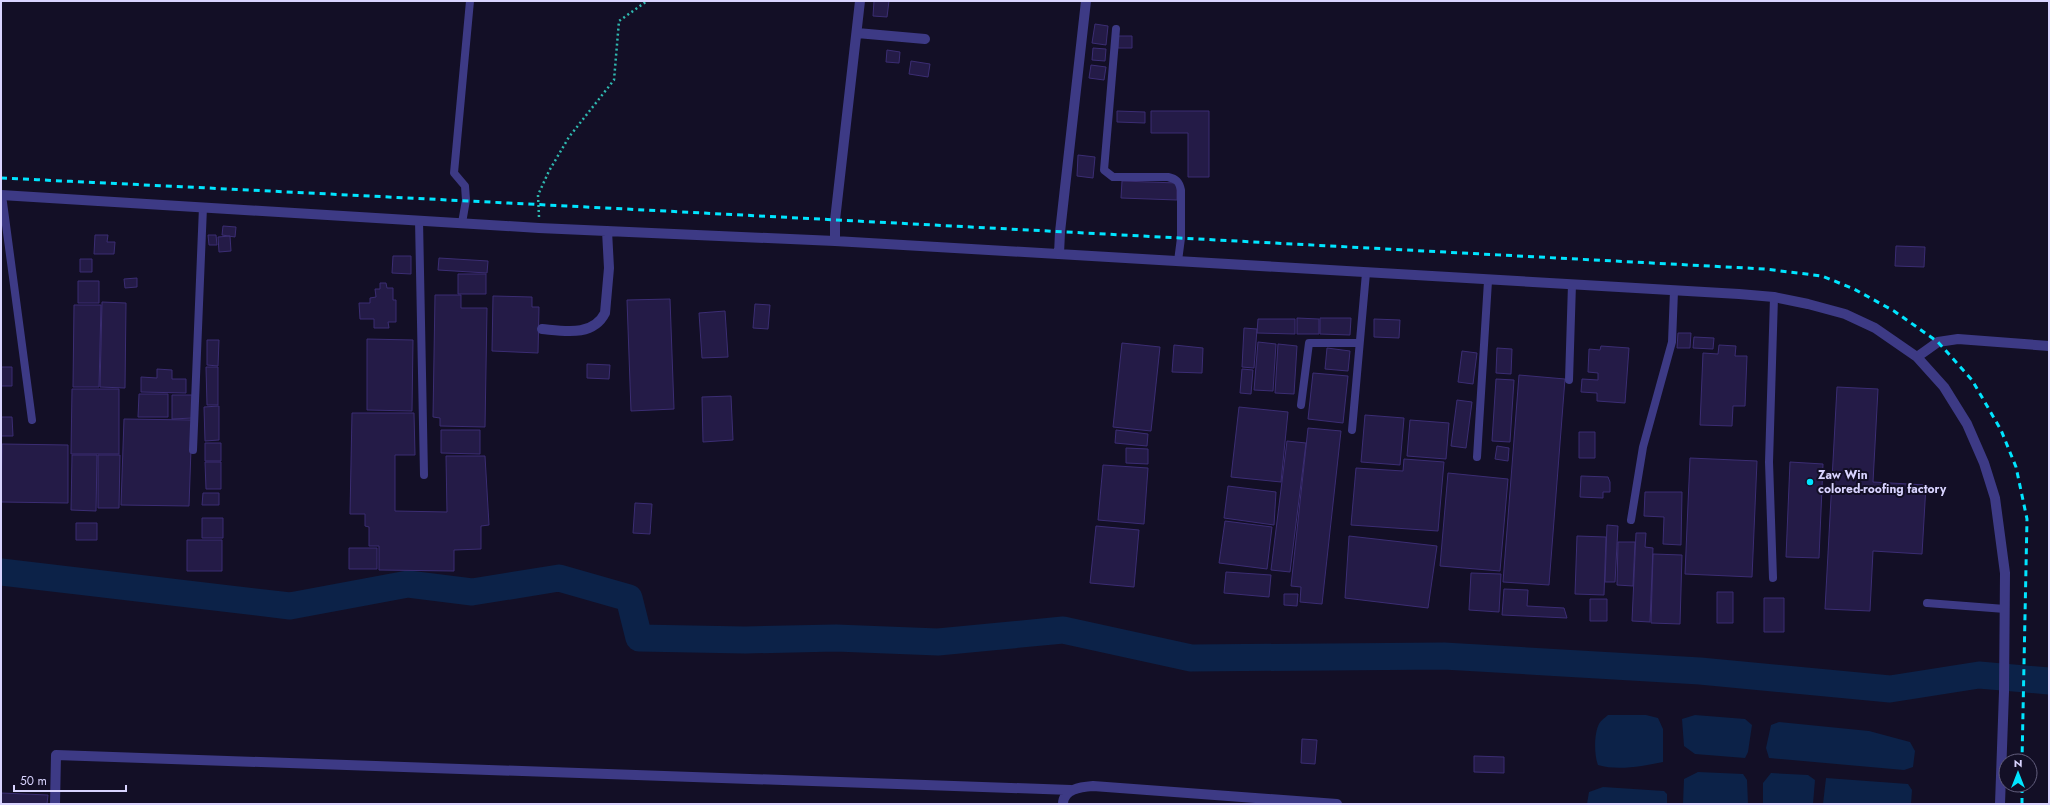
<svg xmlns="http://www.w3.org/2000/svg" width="2050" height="805" viewBox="0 0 2050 805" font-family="Jost,sans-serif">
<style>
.water{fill:#0c2248}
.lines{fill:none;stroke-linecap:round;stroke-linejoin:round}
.river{stroke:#0c2248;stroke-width:27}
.building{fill:#241b47;stroke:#3b2d73}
.path{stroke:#2fb8b0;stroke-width:2.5;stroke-dasharray:2 3;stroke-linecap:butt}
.lane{stroke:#3d3a85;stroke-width:8}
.street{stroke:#3d3a85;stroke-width:10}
.rail{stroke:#00e5ff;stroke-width:3;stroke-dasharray:6 5;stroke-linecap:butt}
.poi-dot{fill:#00e5ff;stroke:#130f26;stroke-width:1.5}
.labels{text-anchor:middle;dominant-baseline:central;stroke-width:4;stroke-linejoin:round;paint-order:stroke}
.poi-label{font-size:12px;font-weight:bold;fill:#d9d4ff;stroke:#130f26;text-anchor:start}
</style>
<rect width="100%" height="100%" fill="#130f26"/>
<path class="water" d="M 1608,715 L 1646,715 L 1658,718 L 1663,729 L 1663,762 C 1643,766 1618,771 1598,765 C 1594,755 1594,733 1599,724 C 1601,720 1606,717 1608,715 Z
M 1695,715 L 1745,719 L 1752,725 L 1748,752 L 1745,758 L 1695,754 L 1684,746 L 1682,719 Z
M 1779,722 L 1869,731 L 1910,742 L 1915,751 L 1913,767 L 1904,770 L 1769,758 L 1766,748 L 1771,725 Z
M 1698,772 L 1743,774 L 1747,780 L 1748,804 L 1683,804 L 1684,779 Z
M 1771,773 L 1808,775 L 1815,780 L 1813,804 L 1763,804 L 1763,783 Z
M 1826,778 L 1908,784 L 1912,790 L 1911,804 L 1823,804 Z
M 1603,787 L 1664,791 L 1667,794 L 1667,804 L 1587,804 L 1589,792 Z"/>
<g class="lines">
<path class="river" d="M 1,572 L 290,606 L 408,584 L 472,592 L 559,578 L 629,598 L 639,638 L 745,640 L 836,638 L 938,642 L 1063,630 L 1191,658 L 1444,656 L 1700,671 L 1890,689 L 1979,675 L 2049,681"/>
</g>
<path class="building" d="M 874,1 L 889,1 L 887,17 L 873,16 Z
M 1095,24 L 1108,26 L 1106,45 L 1092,43 Z
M 1118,36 L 1132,36 L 1132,48 L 1118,48 Z
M 1093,48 L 1106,49 L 1105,61 L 1092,60 Z
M 887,50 L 900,52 L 899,63 L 886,62 Z
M 911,61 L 930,64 L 928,77 L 909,74 Z
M 1091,65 L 1106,67 L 1104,80 L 1089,78 Z
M 1117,111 L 1145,112 L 1145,123 L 1117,122 Z
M 1151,111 L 1209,111 L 1209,177 L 1188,177 L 1188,133 L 1151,133 Z
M 1078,155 L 1095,157 L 1093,178 L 1077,176 Z
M 1122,181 L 1177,183 L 1177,200 L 1121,198 Z
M 223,226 L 236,227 L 235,237 L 222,235 Z
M 95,235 L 108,235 L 107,242 L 115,242 L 114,254 L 94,254 Z
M 208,235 L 216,235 L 217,245 L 209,245 Z
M 230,236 L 231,251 L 219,252 L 218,237 Z
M 1896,246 L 1925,247 L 1924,267 L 1895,266 Z
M 393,256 L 411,256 L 411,274 L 392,273 Z
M 439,258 L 488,261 L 487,273 L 438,270 Z
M 80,259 L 92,259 L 92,272 L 80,272 Z
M 458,274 L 486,274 L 486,294 L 458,294 Z
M 137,278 L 137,287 L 125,288 L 124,279 Z
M 78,281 L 99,281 L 99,303 L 78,303 Z
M 380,283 L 386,283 L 387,288 L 393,288 L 393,300 L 396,300 L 396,322 L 388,322 L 389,328 L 374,328 L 374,319 L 360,319 L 359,303 L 370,303 L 370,298 L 376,297 L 375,289 L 380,289 Z
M 435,295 L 461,295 L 461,308 L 487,308 L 485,427 L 440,426 L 440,418 L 433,417 Z
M 493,296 L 532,297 L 532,307 L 539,307 L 538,353 L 492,351 Z
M 670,299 L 674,409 L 631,411 L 627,300 Z
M 102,302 L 126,303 L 125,388 L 100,387 Z
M 755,304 L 770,305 L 768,329 L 753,328 Z
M 74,305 L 101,305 L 99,387 L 73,387 Z
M 725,311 L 728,357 L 702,358 L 699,313 Z
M 1297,318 L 1319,319 L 1319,334 L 1297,334 Z
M 1320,318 L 1351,318 L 1350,335 L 1320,334 Z
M 1258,319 L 1295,319 L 1295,334 L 1257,333 Z
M 1374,319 L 1400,320 L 1399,338 L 1374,337 Z
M 1244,328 L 1257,329 L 1254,368 L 1242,367 Z
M 1678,333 L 1691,333 L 1690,348 L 1677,348 Z
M 1694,337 L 1714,338 L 1713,349 L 1693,348 Z
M 367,339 L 413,340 L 412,411 L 367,410 Z
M 207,340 L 219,340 L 218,366 L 207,365 Z
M 1258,342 L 1276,344 L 1273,391 L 1254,390 Z
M 1122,343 L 1160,347 L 1151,431 L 1113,427 Z
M 1278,344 L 1297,346 L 1294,394 L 1275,393 Z
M 1174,345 L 1203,348 L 1202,373 L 1172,372 Z
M 1719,345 L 1736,346 L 1735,356 L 1747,356 L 1745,406 L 1733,406 L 1732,426 L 1700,425 L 1703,353 L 1718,354 Z
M 1601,346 L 1629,348 L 1625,403 L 1597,401 L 1597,393 L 1581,392 L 1582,379 L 1598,380 L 1598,373 L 1588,372 L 1589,349 L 1600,350 Z
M 1327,348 L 1350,351 L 1348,371 L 1325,369 Z
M 1497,348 L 1512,349 L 1511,374 L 1496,373 Z
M 1462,351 L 1477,353 L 1473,384 L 1458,382 Z
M 587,364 L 610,365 L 609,379 L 587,378 Z
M 1,367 L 12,367 L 12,386 L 1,386 Z
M 206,367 L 218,367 L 218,405 L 207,405 Z
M 157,369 L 172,370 L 172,379 L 186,379 L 186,393 L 141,392 L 141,377 L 157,378 Z
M 1242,369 L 1253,370 L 1251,394 L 1240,393 Z
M 1313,373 L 1348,376 L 1343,423 L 1308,419 Z
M 1519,375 L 1565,379 L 1549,585 L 1503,582 Z
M 1496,379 L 1514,380 L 1510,442 L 1492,441 Z
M 1837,387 L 1878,389 L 1873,482 L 1926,485 L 1922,554 L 1873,551 L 1870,611 L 1825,609 Z
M 72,389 L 119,389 L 119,454 L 71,454 Z
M 139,394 L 168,394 L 168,417 L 138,417 Z
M 172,395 L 192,395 L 193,418 L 172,419 Z
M 731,396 L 733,440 L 703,442 L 702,397 Z
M 1457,400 L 1472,402 L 1466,448 L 1451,446 Z
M 219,406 L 219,440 L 205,441 L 204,407 Z
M 1239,407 L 1288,412 L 1281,482 L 1231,477 Z
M 352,413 L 414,413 L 415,455 L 395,455 L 395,511 L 447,512 L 446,456 L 485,456 L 489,525 L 481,526 L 481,549 L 454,550 L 454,571 L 379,570 L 379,546 L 369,546 L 369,527 L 365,526 L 365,514 L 350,514 Z
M 1365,415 L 1404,418 L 1400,465 L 1361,462 Z
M 1,417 L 12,417 L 13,436 L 1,436 Z
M 124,419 L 192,420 L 189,506 L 121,505 Z
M 1410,420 L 1449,423 L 1446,459 L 1407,456 Z
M 1308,428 L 1341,431 L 1322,604 L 1300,602 L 1301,587 L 1291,586 Z
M 441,430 L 480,430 L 480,454 L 441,453 Z
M 1116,430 L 1148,434 L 1147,446 L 1115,443 Z
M 1579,432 L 1595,432 L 1595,458 L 1579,458 Z
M 1287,441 L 1306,443 L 1290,572 L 1271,570 Z
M 205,443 L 221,443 L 221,461 L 205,461 Z
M 2,444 L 68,445 L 68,503 L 1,502 Z
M 1497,446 L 1509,448 L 1508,461 L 1495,459 Z
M 1126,448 L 1148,449 L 1148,464 L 1126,463 Z
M 72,455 L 97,455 L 96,511 L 71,510 Z
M 98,455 L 120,455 L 119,508 L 98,508 Z
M 1690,458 L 1757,461 L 1752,577 L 1685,574 Z
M 1404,459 L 1444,462 L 1438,531 L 1351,525 L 1356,468 L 1403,471 Z
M 205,462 L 221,462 L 221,489 L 206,489 Z
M 1790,462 L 1823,464 L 1819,558 L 1786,557 Z
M 1103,465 L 1148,468 L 1144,524 L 1098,520 Z
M 1448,473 L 1508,479 L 1500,571 L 1440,566 Z
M 1581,476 L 1608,477 L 1610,482 L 1610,492 L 1603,492 L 1603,498 L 1580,497 Z
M 1228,486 L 1276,492 L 1274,525 L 1224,518 Z
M 1645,492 L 1682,492 L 1681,545 L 1663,544 L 1664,517 L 1644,516 Z
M 203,493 L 219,493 L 219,505 L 202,505 Z
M 635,503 L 652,504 L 650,534 L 633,533 Z
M 202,518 L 223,518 L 223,538 L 202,538 Z
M 1225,521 L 1272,527 L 1267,569 L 1219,563 Z
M 76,523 L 97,523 L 97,540 L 76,540 Z
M 1607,525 L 1618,526 L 1615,582 L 1605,582 Z
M 1096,526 L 1139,530 L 1134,587 L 1090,583 Z
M 1636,533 L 1646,533 L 1645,547 L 1653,548 L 1650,622 L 1632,621 Z
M 1349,536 L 1437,546 L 1428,608 L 1345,598 Z
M 1577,536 L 1606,537 L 1604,595 L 1575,594 Z
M 187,540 L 222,540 L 222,571 L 187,571 Z
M 1618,542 L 1635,542 L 1633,586 L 1617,585 Z
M 349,548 L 377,548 L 377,569 L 349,569 Z
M 1653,554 L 1682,555 L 1680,624 L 1651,623 Z
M 1226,572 L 1271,575 L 1269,597 L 1224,593 Z
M 1471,573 L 1501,574 L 1499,612 L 1469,610 Z
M 1504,589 L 1528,590 L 1527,606 L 1564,608 L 1567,618 L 1502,615 Z
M 1717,592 L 1733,592 L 1733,623 L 1717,623 Z
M 1284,594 L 1298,594 L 1297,606 L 1284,605 Z
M 1764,598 L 1784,598 L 1784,632 L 1764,632 Z
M 1590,599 L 1607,599 L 1607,621 L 1590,621 Z
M 1302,739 L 1317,740 L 1315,764 L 1301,763 Z
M 1474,756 L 1504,757 L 1504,773 L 1474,772 Z
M 1,793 L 48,795 L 47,804 L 1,804 Z"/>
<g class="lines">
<path class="path" d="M 539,217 L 538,195 L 549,171 L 569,137 L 614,80 L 619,21 L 647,1"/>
<path class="lane" d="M 1116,29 L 1104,170 L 1113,177 L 1168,177 C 1176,179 1179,181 1181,190 L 1181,238 L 1178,261
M 2,195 L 32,420
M 419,220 L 424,475
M 462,223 L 466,200 L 465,186 L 454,173 L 470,1
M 1569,380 L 1572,284
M 1301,405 L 1309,343 L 1359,343
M 1352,430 L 1366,273
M 193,450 L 203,207
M 1477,457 L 1488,281
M 1631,520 L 1643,447 L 1672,342 L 1674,291
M 1773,578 L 1769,462 L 1774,297
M 1927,603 L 2005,609"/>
<path class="street" d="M 857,33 L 925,39
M 1,195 L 539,228 L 835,241 L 1739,294 L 1774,297 L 1808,304 L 1845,314 L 1875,328 L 1917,357 L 1944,387 L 1967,424 L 1984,463 L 1995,498 L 2005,573 L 2004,692 L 2000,804
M 835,241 L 835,220 L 860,1
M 1059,254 L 1060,232 L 1086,1
M 542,329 C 564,331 593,337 605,313 L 609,268 L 607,231
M 1917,357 L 1938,342 L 1958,339 L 2049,346
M 55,804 L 56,755 L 1071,790
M 1063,804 C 1063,789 1081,787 1093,786 L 1337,804"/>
<path class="rail" d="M 1,178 C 589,206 1177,238 1765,269 L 1822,276 L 1854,289 L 1894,311 L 1938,342 L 1972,380 L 2001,430 L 2016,467 L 2027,519 L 2022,761
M 2022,804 L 2022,785"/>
</g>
<circle class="poi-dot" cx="1810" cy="482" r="4"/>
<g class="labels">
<g class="poi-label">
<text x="1818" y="475">Zaw Win<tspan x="1818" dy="14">colored-roofing factory</tspan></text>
</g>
</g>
<rect width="2050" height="805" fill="none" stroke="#d9d4ff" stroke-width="4"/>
<g transform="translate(2018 773)"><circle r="19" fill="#130f26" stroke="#625e7d"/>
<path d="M0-3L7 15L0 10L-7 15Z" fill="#00e5ff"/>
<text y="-6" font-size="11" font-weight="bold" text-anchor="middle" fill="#d9d4ff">N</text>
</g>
<path d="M14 785v6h112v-6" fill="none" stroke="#d9d4ff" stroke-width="2"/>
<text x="20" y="785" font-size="12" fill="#d9d4ff" stroke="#130f26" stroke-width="3" paint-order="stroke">50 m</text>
</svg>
